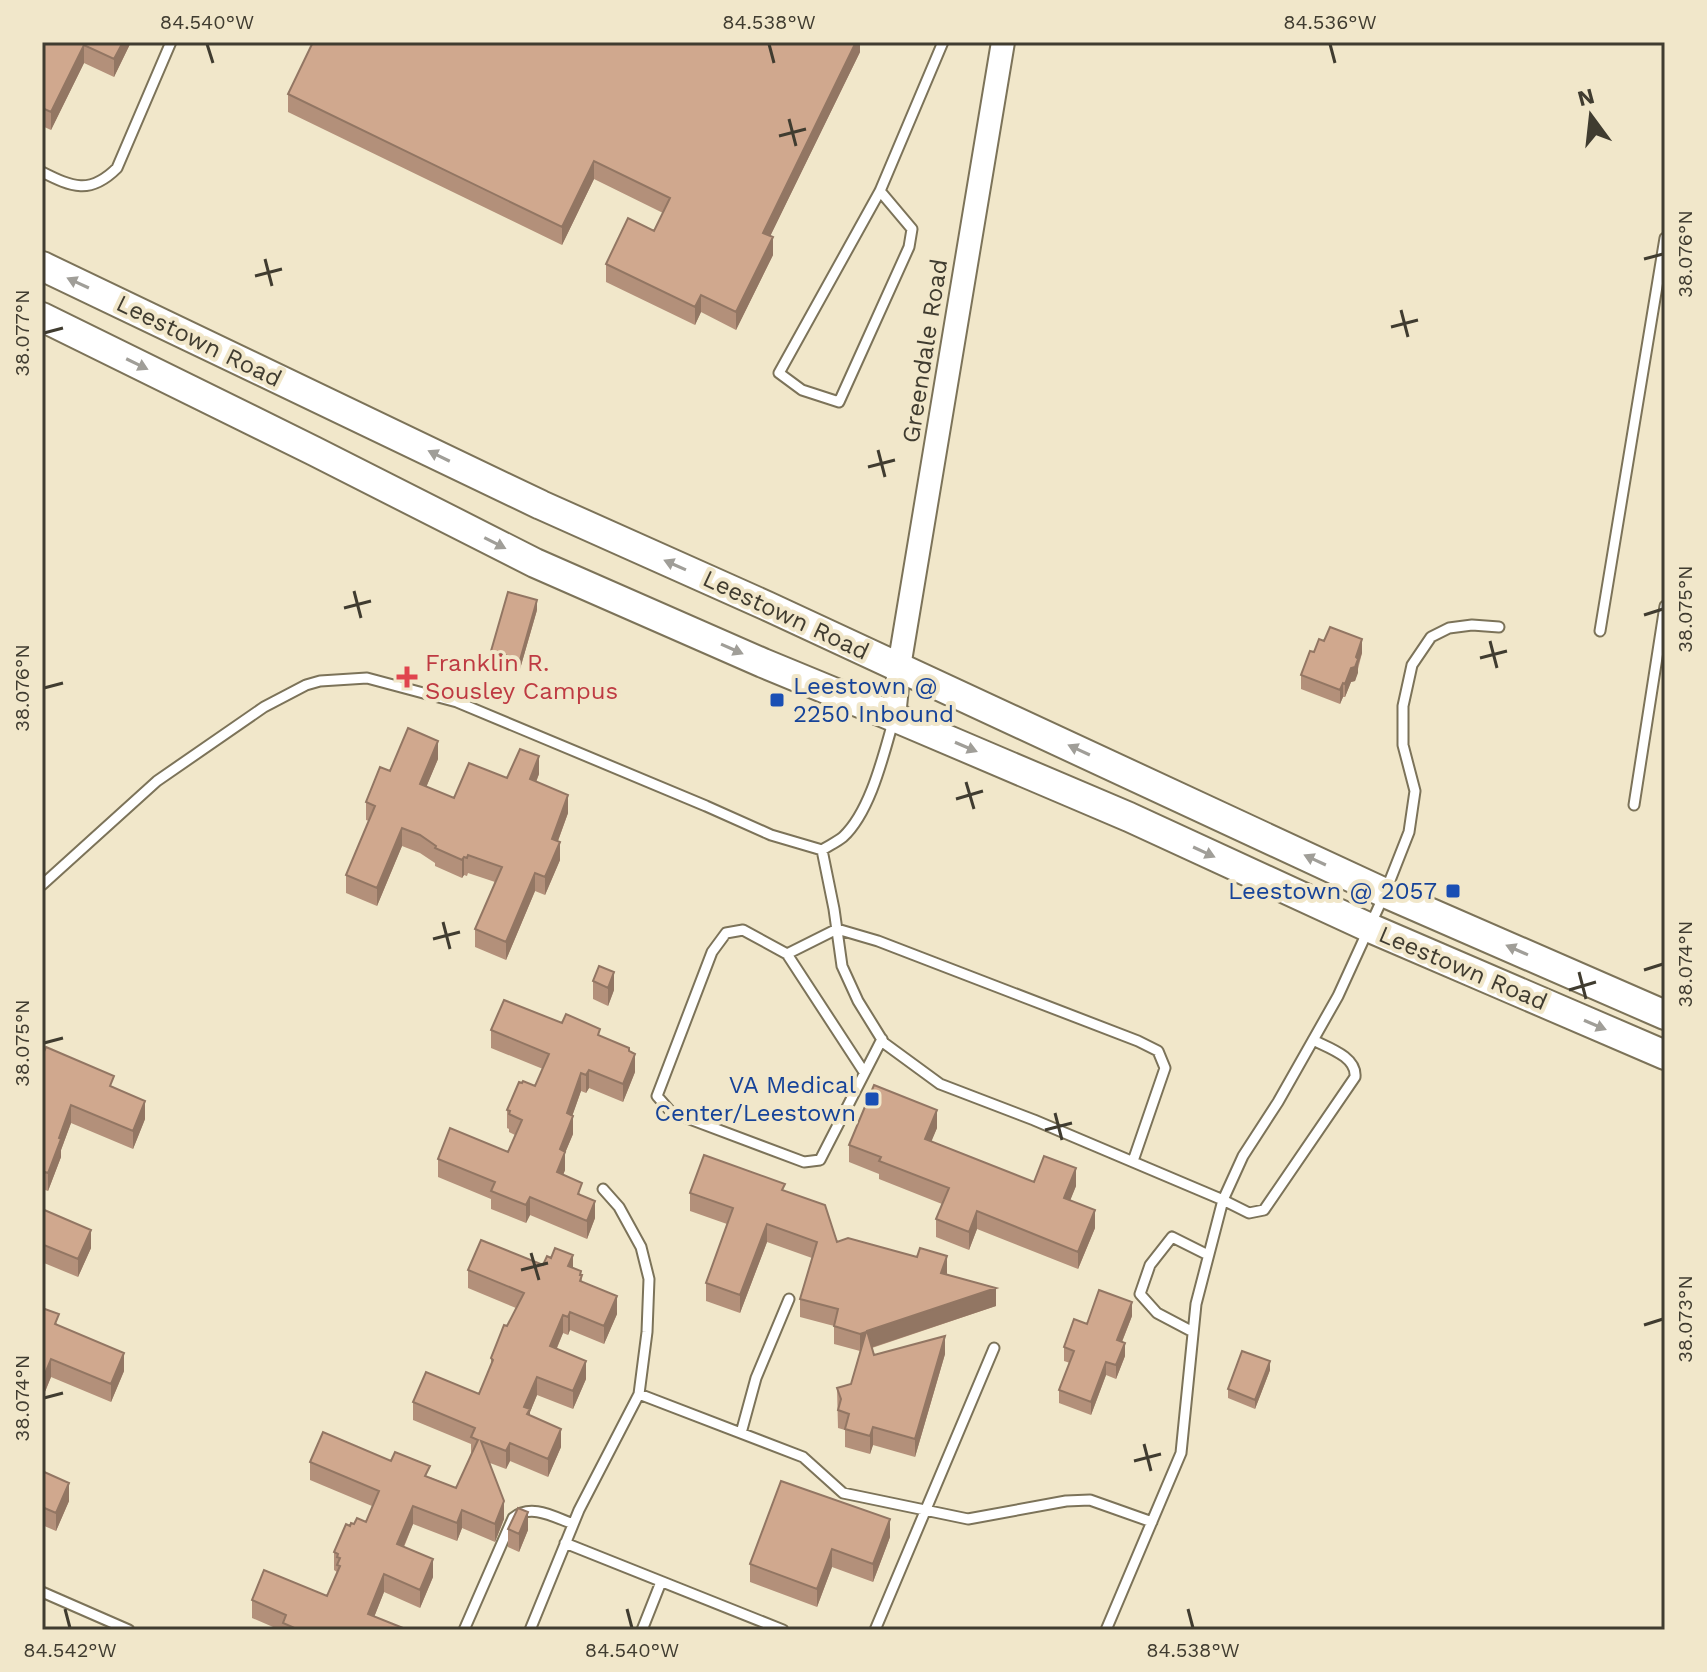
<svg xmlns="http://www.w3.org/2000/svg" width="1707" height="1672" viewBox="0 0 1707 1672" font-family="'Work Sans',sans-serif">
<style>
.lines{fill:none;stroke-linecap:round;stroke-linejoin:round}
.service-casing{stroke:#7c7359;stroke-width:13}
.tertiary-casing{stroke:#7c7359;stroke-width:26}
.primary-casing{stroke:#7c7359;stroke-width:32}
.service{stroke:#fff;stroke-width:9}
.tertiary{stroke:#fff;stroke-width:22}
.primary{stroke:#fff;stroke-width:28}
.wall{fill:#b3907a}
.shaded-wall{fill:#927663}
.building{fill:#d0a88e;stroke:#927663;stroke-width:2}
.oneway{fill:#a09e98}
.ticks{fill:none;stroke:#403c30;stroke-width:3}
.health-dot{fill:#e0444e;stroke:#f1e7ca;stroke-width:3}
.transit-dot{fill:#1a4fb4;stroke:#f1e7ca;stroke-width:3}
.labels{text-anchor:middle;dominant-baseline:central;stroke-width:8;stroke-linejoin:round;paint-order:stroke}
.street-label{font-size:24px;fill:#403c30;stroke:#f1e7ca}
.health-label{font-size:24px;fill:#be3a42;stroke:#f1e7ca;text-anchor:start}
.transit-label{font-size:24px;fill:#164399;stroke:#f1e7ca;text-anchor:end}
.neatline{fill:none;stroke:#403c30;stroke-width:3}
.ticks-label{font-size:20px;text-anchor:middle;fill:#403c30}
</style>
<rect width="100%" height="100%" fill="#f1e7ca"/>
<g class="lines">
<g class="service-casing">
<path id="service" d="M 42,172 C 72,187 90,195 117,168 L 171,42
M 880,191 L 912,229 L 909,247 L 839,402 L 802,390 L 779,373 L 880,191 L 943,42
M 1600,631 L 1665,238
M 1634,805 L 1665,606
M 822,850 L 834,909 L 842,966 L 858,1001 L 884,1043 L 940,1084 L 1034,1120 L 1223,1200 L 1243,1156 L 1278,1102 L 1338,996 L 1385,893 L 1409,832 L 1415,791 L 1403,745 L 1403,706 L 1412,665 L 1431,637 L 1449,628 L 1472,625 L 1499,627
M 42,885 L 157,781 L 264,707 L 306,685 L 320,681 L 367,678 L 457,702 L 706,806 L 771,835 L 822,850 C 828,846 837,842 843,837 C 870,812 883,757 893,722
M 787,954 L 864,1072
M 882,1039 L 820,1160 L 804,1162 L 671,1112 L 657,1096 L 712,952 L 726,933 L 743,930 L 787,954 L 837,929 L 878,941 L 1138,1041 L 1158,1051 L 1165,1068 L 1133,1161
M 1193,1332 L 1157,1313 L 1140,1294 L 1150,1265 L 1172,1237 L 1208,1255
M 639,1394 L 803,1457 L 843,1493 L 968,1519 L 1066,1501 L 1090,1500 L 1152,1522
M 741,1433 L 756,1378 L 789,1299
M 565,1543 L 783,1630
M 42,1592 L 129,1630
M 464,1630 L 513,1518 C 531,1503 554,1517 573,1524
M 530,1630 L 579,1510 L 639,1394 L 647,1332 L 649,1279 L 641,1247 L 619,1207 L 603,1189
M 642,1630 L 661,1582
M 875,1630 L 994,1348
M 1106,1630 L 1181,1453 L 1196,1304 L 1223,1200 L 1249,1213 L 1264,1210 L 1355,1077 C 1357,1057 1329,1048 1313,1040"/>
</g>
<g class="tertiary-casing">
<path id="tertiary" d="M 894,717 L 899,667 L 1003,42"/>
</g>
<g class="primary-casing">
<path id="primary" d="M 42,266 L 541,505 L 767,606 L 1385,893 L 1665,1015
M 42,317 L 314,451 L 535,563 L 763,663 L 894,717 L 1129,817 L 1370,928 L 1665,1055"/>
</g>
<use href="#service" class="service"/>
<use href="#tertiary" class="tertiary"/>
<use href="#primary" class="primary"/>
</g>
<path class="wall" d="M 42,42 L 131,42 L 114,77 L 84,63 L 51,130 L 42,126 Z
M 860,42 L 860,52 L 770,236 L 773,255 L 736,330 L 701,312 L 695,325 L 606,282 L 606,264 L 654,231 L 663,213 L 594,179 L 562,245 L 288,112 L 288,94 Z
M 537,610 L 520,669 L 491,660 L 491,651 Z
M 1314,652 L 1362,653 L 1355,681 L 1351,682 L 1345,697 L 1343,697 L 1340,704 L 1301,689 L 1301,675 Z
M 438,759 L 426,787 L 454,798 L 507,778 L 539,774 L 536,782 L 568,813 L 558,841 L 560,860 L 545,895 L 535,891 L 506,960 L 475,947 L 475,929 L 495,882 L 468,873 L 467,876 L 464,875 L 462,878 L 435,866 L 435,863 L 420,853 L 402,846 L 377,906 L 346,893 L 346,875 L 369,821 L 366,820 L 366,802 L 390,771 Z
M 593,981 L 614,990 L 608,1006 L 593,999 Z
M 562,1023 L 600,1036 L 629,1052 L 635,1072 L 623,1102 L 589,1088 L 586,1093 L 581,1091 L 572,1116 L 573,1134 L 565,1153 L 565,1170 L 563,1175 L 582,1196 L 595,1218 L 587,1239 L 530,1215 L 526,1223 L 491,1209 L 491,1199 L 438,1177 L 438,1159 L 508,1152 L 515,1135 L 509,1132 L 509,1129 L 507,1128 L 507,1110 L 535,1086 L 543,1069 L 491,1048 L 491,1030 Z
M 42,1056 L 114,1087 L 145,1119 L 133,1149 L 71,1123 L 61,1150 L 61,1157 L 48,1191 L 45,1190 L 42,1196 Z
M 937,1128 L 931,1141 L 1034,1182 L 1076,1186 L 1070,1200 L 1095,1228 L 1078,1269 L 977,1229 L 969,1250 L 936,1237 L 936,1219 L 942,1204 L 879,1179 L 879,1174 L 849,1162 L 849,1145 Z
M 785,1191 L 837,1242 L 947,1274 L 996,1306 L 872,1348 L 874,1355 L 945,1354 L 915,1457 L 873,1445 L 870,1454 L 845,1447 L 845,1430 L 838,1428 L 837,1388 L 851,1384 L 860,1351 L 834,1344 L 834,1326 L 800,1317 L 800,1299 L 812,1258 L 767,1242 L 740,1313 L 706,1301 L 706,1283 L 727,1224 L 690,1211 L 690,1193 Z
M 42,1209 L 91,1248 L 78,1277 L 44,1263 Z
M 543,1265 L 573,1268 L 581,1275 L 582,1282 L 617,1314 L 604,1344 L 570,1330 L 568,1335 L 563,1333 L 557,1348 L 586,1379 L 573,1409 L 537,1395 L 530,1412 L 530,1415 L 561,1447 L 548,1477 L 510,1461 L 506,1469 L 490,1463 L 504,1519 L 495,1542 L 462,1528 L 457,1541 L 413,1524 L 404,1547 L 433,1577 L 420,1608 L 384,1592 L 374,1617 L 408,1630 L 280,1630 L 252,1618 L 252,1600 L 327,1596 L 337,1572 L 334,1570 L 334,1552 L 350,1526 L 366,1522 L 372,1506 L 310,1480 L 310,1462 L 430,1477 L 456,1488 L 471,1454 L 471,1444 L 413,1420 L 413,1402 L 479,1394 L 491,1365 L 491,1358 L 516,1308 L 468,1288 L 468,1270 Z
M 42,1308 L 59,1326 L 124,1371 L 111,1402 L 51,1377 L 42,1399 Z
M 1132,1316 L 1122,1342 L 1125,1356 L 1116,1379 L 1106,1375 L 1091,1415 L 1059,1403 L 1059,1390 L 1070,1363 L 1064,1361 L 1064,1347 L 1087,1324 Z
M 1270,1370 L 1255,1409 L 1228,1398 L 1228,1389 Z
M 42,1471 L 69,1501 L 56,1531 L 42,1525 Z
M 508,1529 L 528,1530 L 519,1552 L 508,1547 Z
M 890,1537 L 873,1582 L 832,1567 L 817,1607 L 750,1582 L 750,1564 Z"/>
<path class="shaded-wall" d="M 123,42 L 131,42 L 114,77 L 114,59 Z
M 856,42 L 860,42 L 860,52 L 763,251 L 763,233 Z
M 84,45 L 84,63 L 51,130 L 51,112 Z
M 594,161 L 594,179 L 562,245 L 562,227 Z
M 773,237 L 773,255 L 736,330 L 736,312 Z
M 701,295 L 701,312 L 695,325 L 695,307 Z
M 537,600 L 537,610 L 520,669 L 520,660 Z
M 1362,639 L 1362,653 L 1358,665 L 1358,673 L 1355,681 L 1351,682 L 1345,697 L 1345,684 Z
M 1343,683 L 1343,697 L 1340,704 L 1340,690 Z
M 438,741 L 438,759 L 420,802 L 420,784 Z
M 539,756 L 539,774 L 530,797 L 530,779 Z
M 568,795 L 568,813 L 552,857 L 552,839 Z
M 402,828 L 402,846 L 377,906 L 377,888 Z
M 560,842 L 560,860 L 545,895 L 545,877 Z
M 464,857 L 464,875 L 462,878 L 462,860 Z
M 535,873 L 535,891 L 506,960 L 506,942 Z
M 614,972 L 614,990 L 608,1006 L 608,988 Z
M 635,1054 L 635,1072 L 623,1102 L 623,1084 Z
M 589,1070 L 589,1088 L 586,1093 L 586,1075 Z
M 581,1073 L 581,1091 L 567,1131 L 567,1113 Z
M 145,1101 L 145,1119 L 133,1149 L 133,1131 Z
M 71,1105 L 71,1123 L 61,1150 L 61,1157 L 48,1191 L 48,1173 Z
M 937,1110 L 937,1128 L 925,1157 L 925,1139 Z
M 573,1116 L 573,1134 L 565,1153 L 565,1170 L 557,1190 L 557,1172 L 560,1149 Z
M 1076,1168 L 1076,1186 L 1064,1216 L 1064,1198 Z
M 45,1172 L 45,1190 L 42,1196 L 42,1178 Z
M 530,1197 L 530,1215 L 526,1223 L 526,1205 Z
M 595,1201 L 595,1218 L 587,1239 L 587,1221 Z
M 1095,1210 L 1095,1228 L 1078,1269 L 1078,1252 Z
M 977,1211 L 977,1229 L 969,1250 L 969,1232 Z
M 767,1224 L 767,1242 L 740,1313 L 740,1295 Z
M 91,1230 L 91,1248 L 78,1277 L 78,1259 Z
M 44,1245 L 44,1263 L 42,1267 L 42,1249 Z
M 573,1255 L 573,1273 L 568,1266 Z
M 947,1256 L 947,1274 L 941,1273 Z
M 996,1288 L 996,1306 L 867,1349 L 867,1331 Z
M 617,1296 L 617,1314 L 604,1344 L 604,1326 Z
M 1132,1302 L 1132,1316 L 1117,1354 L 1117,1340 Z
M 570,1312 L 570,1330 L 568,1335 L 568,1317 Z
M 563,1315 L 563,1333 L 550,1364 L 550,1346 Z
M 866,1332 L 860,1352 L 860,1334 Z
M 945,1336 L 945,1354 L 915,1457 L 915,1439 Z
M 1125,1343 L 1125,1356 L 1116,1379 L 1116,1365 Z
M 124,1353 L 124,1371 L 111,1402 L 111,1384 Z
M 51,1359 L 51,1377 L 42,1399 L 42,1381 Z
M 586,1361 L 586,1379 L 573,1409 L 573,1391 Z
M 1270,1361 L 1270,1370 L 1255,1409 L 1255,1400 Z
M 1106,1362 L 1106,1375 L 1091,1415 L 1091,1402 Z
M 537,1377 L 537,1395 L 530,1412 L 530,1427 L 524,1407 Z
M 873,1427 L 873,1445 L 870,1454 L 870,1436 Z
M 561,1429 L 561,1447 L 548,1477 L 548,1459 Z
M 510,1443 L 510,1461 L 506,1469 L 506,1451 Z
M 69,1483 L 69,1501 L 56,1531 L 56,1513 Z
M 504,1501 L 504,1519 L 495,1542 L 495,1524 Z
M 413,1506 L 413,1524 L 397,1562 L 397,1544 Z
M 462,1510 L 462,1528 L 457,1541 L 457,1523 Z
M 528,1512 L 528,1530 L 519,1552 L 519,1534 Z
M 890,1519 L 890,1537 L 873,1582 L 873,1564 Z
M 832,1549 L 832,1567 L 817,1607 L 817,1589 Z
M 433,1559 L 433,1577 L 420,1608 L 420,1590 Z
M 384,1574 L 384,1592 L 369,1630 L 368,1614 Z"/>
<path class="building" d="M 42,42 L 123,42 L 114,59 L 84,45 L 51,112 L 42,108 Z
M 313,42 L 856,42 L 763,233 L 773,237 L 736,312 L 701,295 L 695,307 L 606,264 L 628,218 L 654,231 L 670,198 L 594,161 L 562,227 L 288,94 Z
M 508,592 L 537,600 L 520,660 L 491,651 Z
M 1330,627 L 1362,639 L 1356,657 L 1358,659 L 1355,667 L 1351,668 L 1345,684 L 1343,683 L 1340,690 L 1301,675 L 1310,651 L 1314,652 L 1319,639 L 1324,641 Z
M 408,728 L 438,741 L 420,784 L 454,798 L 469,763 L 507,778 L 520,749 L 539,756 L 530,779 L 568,795 L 552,839 L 560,842 L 545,877 L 535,873 L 506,942 L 475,929 L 502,867 L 468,855 L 467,858 L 464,857 L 462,860 L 435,848 L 436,846 L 420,835 L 402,828 L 377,888 L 346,875 L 375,806 L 366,802 L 380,767 L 390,771 Z
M 599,966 L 614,972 L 608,988 L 593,981 Z
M 504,1000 L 562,1023 L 566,1014 L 600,1029 L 598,1035 L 629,1048 L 629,1051 L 635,1054 L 623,1084 L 589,1070 L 586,1075 L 581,1073 L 567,1113 L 573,1116 L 560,1149 L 565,1152 L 557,1172 L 582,1183 L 578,1194 L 595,1201 L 587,1221 L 530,1197 L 526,1205 L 491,1191 L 495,1182 L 438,1159 L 450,1128 L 508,1152 L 522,1120 L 509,1114 L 510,1111 L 507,1110 L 519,1082 L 522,1083 L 523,1081 L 535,1086 L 549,1054 L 491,1030 Z
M 46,1047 L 114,1076 L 110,1086 L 145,1101 L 133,1131 L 71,1105 L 59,1138 L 61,1139 L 48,1173 L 45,1172 L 42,1178 L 42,1056 Z
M 874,1085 L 937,1110 L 925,1139 L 1034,1182 L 1044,1156 L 1076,1168 L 1064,1198 L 1095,1210 L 1078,1252 L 977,1211 L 969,1232 L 936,1219 L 949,1188 L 879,1161 L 881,1157 L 849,1145 Z
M 704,1155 L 785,1184 L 782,1190 L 825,1205 L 837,1242 L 848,1238 L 917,1257 L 920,1248 L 947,1256 L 941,1273 L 996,1288 L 867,1331 L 874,1355 L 945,1336 L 915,1439 L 873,1427 L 870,1436 L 845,1429 L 849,1414 L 838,1410 L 841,1399 L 837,1388 L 851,1384 L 866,1332 L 860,1334 L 834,1326 L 838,1309 L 800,1299 L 817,1242 L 767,1224 L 740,1295 L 706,1283 L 733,1208 L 690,1193 Z
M 42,1209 L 91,1230 L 78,1259 L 44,1245 L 42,1249 Z
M 481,1240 L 543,1265 L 547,1256 L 551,1258 L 555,1248 L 573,1255 L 568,1266 L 581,1271 L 580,1275 L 582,1275 L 580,1281 L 617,1296 L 604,1326 L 570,1312 L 568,1317 L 563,1315 L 550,1346 L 586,1361 L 573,1391 L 537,1377 L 524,1407 L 530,1409 L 527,1414 L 561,1429 L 548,1459 L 510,1443 L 506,1451 L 481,1441 L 504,1501 L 495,1524 L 462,1510 L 457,1523 L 413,1506 L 397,1544 L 433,1559 L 420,1590 L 384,1574 L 368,1614 L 408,1630 L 299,1630 L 283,1623 L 286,1615 L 252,1600 L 264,1570 L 327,1596 L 340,1566 L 337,1565 L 340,1558 L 337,1557 L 338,1554 L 334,1552 L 346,1524 L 350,1526 L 351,1523 L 354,1524 L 357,1518 L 366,1522 L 379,1491 L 310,1462 L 323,1432 L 391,1461 L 395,1452 L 430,1466 L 425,1476 L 456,1488 L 478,1440 L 471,1437 L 475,1428 L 413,1402 L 426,1372 L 479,1394 L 493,1360 L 491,1358 L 504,1325 L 507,1326 L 524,1293 L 468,1270 Z
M 1099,1290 L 1132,1302 L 1117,1340 L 1125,1343 L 1116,1365 L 1106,1362 L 1091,1402 L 1059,1390 L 1074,1351 L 1064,1347 L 1074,1319 L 1087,1324 Z
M 42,1308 L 59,1314 L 55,1324 L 124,1353 L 111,1384 L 51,1359 L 42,1381 Z
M 1242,1351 L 1270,1361 L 1255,1400 L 1228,1389 Z
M 42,1471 L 69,1483 L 56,1513 L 42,1507 Z
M 781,1481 L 890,1519 L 873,1564 L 832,1549 L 817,1589 L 750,1564 Z
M 518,1508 L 528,1512 L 519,1534 L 508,1529 Z"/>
<defs><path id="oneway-solid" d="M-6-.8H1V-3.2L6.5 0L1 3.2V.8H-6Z" transform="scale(2)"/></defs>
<g class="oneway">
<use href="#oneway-solid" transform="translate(78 283) rotate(-155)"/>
<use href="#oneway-solid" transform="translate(137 364) rotate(26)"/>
<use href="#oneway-solid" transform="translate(439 456) rotate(-154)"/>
<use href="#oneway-solid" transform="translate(495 543) rotate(27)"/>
<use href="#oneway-solid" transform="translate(675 565) rotate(-156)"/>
<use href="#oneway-solid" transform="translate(732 649) rotate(24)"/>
<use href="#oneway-solid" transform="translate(966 747) rotate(23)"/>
<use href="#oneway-solid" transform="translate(1079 750) rotate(-155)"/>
<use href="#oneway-solid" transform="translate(1204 852) rotate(25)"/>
<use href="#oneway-solid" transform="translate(1315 860) rotate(-155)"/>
<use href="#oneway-solid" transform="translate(1517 950) rotate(-156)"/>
<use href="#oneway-solid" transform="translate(1595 1025) rotate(23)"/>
</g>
<path class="ticks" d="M 207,44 L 213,63M 769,44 L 774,63M 1330,44 L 1335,63M 789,119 L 796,146M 779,136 L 806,129M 265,259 L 272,286M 1644,259 L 1663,254M 255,276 L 282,269M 1401,310 L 1408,337M 1391,327 L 1418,320M 44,333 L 63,328M 878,450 L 885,477M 868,467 L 895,460M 354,591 L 361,618M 344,608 L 371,601M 1644,615 L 1663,609M 1490,641 L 1497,668M 1480,658 L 1507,651M 44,688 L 63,683M 966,782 L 974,809M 956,799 L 983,791M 443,922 L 450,949M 433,939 L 460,932M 1644,970 L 1663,964M 1579,972 L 1586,999M 1569,990 L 1596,982M 44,1043 L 63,1038M 1055,1113 L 1062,1140M 1045,1130 L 1072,1123M 531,1253 L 539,1280M 521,1270 L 548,1263M 1644,1325 L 1663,1319M 44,1398 L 63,1393M 1144,1444 L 1151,1471M 1134,1461 L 1161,1454M 65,1609 L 70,1628M 627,1609 L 632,1628M 1188,1609 L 1193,1628"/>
<path class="health-dot" d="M403 665h8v8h8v8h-8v8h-8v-8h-8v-8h8z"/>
<g class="transit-dot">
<rect x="769" y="692" width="16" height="16" rx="4"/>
<rect x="1445" y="883" width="16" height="16" rx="4"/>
<rect x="864" y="1091" width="16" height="16" rx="4"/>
</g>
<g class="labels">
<g class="street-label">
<text transform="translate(199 341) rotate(26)">Leestown Road</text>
<text transform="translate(925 351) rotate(-81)">Greendale Road</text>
<text transform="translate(786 615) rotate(25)">Leestown Road</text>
<text transform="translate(1463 968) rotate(23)">Leestown Road</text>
</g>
<g class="health-label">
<text x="425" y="663">Franklin R.<tspan x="425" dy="28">Sousley Campus</tspan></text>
</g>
<g class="transit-label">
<text x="793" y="686" text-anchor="start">Leestown @<tspan x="793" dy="28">2250 Inbound</tspan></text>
<text x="1437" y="891">Leestown @ 2057</text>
<text x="856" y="1085">VA Medical<tspan x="856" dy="28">Center/Leestown</tspan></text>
</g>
</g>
<rect width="1707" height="1672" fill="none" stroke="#f1e7ca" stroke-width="88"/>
<g transform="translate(1591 116) rotate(345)" stroke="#f1e7ca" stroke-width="6" paint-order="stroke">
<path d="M0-6L14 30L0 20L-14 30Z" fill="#403c30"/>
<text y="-12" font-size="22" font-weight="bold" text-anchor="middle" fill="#403c30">N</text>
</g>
<rect x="44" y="44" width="1619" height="1584" class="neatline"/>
<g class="ticks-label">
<text x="207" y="29">84.540°W</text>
<text x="769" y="29">84.538°W</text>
<text x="1330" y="29">84.536°W</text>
<text transform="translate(1685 254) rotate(-90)" y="7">38.076°N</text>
<text transform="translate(22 333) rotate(-90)" y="7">38.077°N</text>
<text transform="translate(1685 609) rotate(-90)" y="7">38.075°N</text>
<text transform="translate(22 688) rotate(-90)" y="7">38.076°N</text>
<text transform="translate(1685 964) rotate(-90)" y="7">38.074°N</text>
<text transform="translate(22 1043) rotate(-90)" y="7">38.075°N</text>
<text transform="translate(1685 1319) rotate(-90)" y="7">38.073°N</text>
<text transform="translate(22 1398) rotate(-90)" y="7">38.074°N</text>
<text x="70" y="1657">84.542°W</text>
<text x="632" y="1657">84.540°W</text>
<text x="1193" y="1657">84.538°W</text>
</g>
</svg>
